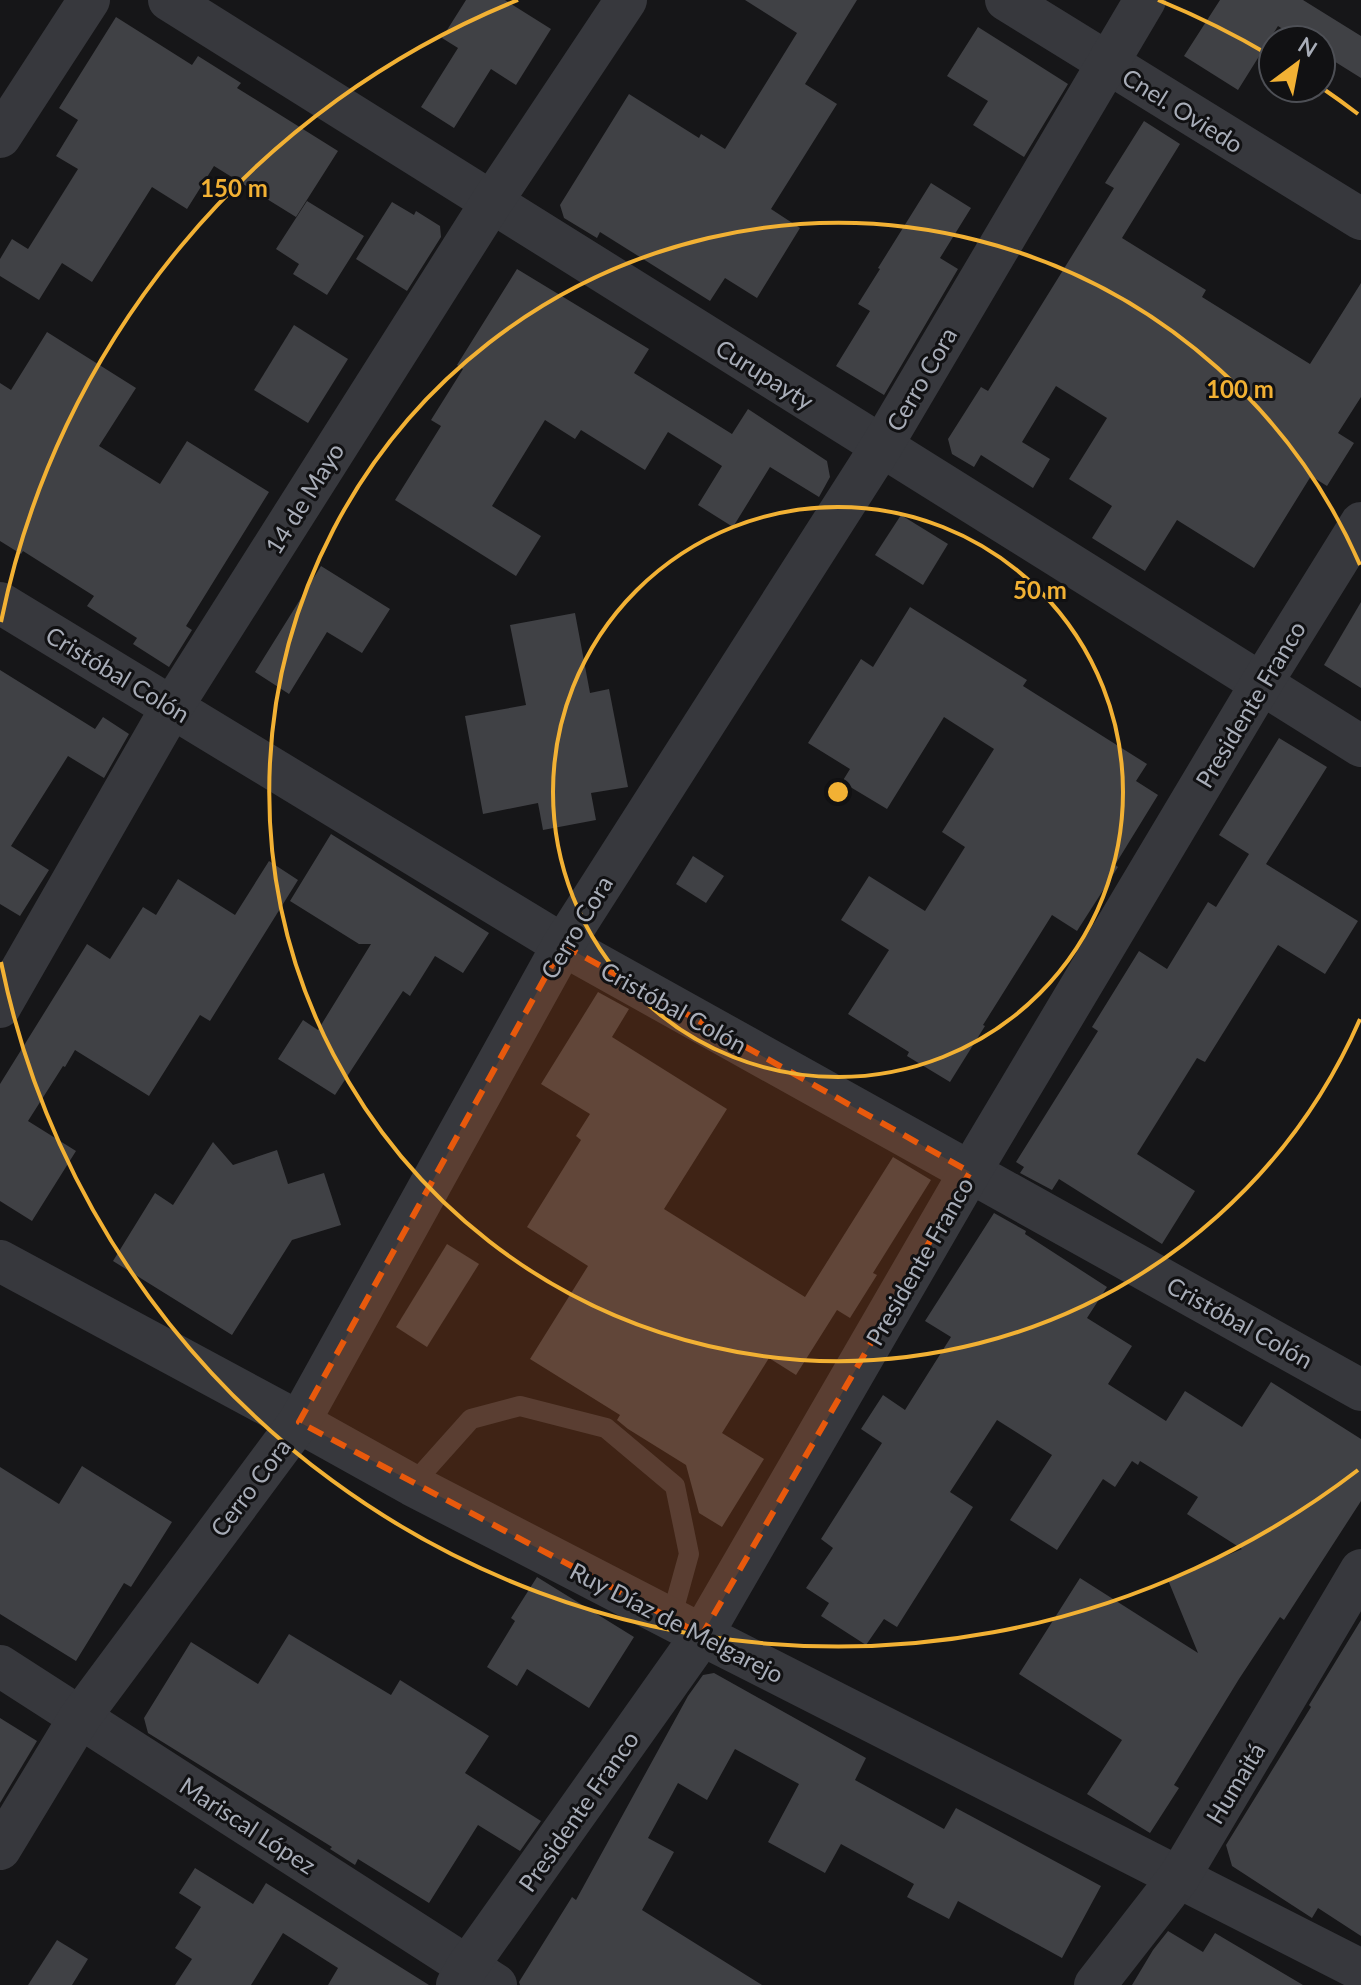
<svg xmlns="http://www.w3.org/2000/svg" width="1361" height="1985" font-family="Lato,sans-serif">
<rect width="100%" height="100%" fill="#161618"/>
<g fill="#404145">
<polygon points="466,0 505,0 551,29 516,85 491,69 454,128 421,107 458,48 442,38"/>
<polygon points="745,0 857,0 805,84 837,104 771,209 800,228 757,298 725,278 710,301 600,232 597,238 564,218 560,205 629,94 699,138 701,134 725,149 797,33"/>
<polygon points="1220,0 1303,0 1361,36 1361,78 1321,53 1321,40 1300,40 1278,26 1238,90 1184,56"/>
<polygon points="116,17 192,65 198,56 241,83 237,88 338,151 296,217 214,166 187,209 152,187 92,282 62,263 39,300 0,276 0,259 12,239 28,249 78,169 56,156 78,120 59,108"/>
<polygon points="978,27 1068,84 1024,157 973,125 988,101 947,76"/>
<polygon points="1144,121 1180,144 1122,238 1206,290 1202,297 1310,364 1361,283 1361,397 1338,433 1354,443 1327,486 1311,476 1254,568 1177,520 1145,571 1092,538 1112,506 1069,479 1107,418 1056,386 1022,442 1050,459 1033,488 981,455 974,467 952,454 948,439 981,387 988,391 1114,188 1105,183"/>
<polygon points="931,183 971,208 940,258 958,269 884,395 836,366 870,311 858,304 880,269 878,268"/>
<polygon points="307,201 364,236 327,295 293,274 299,264 276,249"/>
<polygon points="392,202 414,215 416,211 440,226 441,237 407,291 356,259"/>
<polygon points="517,269 649,349 634,373 732,434 748,409 827,461 830,477 819,497 770,467 733,527 698,505 722,466 668,432 645,470 581,430 575,439 545,420 492,506 541,536 516,576 395,500 441,426 431,420 463,369 457,365"/>
<polygon points="294,325 348,359 308,423 254,390"/>
<polygon points="47,332 136,388 99,446 160,484 187,441 269,492 186,626 192,630 169,667 133,644 137,638 87,606 94,596 23,551 21,554 0,541 0,383 11,390"/>
<polygon points="901,515 948,544 923,585 875,555"/>
<polygon points="321,566 390,609 362,653 327,632 289,694 255,672"/>
<polygon points="1361,602 1361,688 1324,665"/>
<polygon points="910,607 1027,680 1023,686 1147,764 1136,781 1158,795 1115,865 1118,867 1077,931 1052,915 983,1025 985,1026 950,1082 907,1056 909,1052 848,1014 889,950 841,920 869,876 925,911 965,847 942,832 994,749 944,717 887,809 842,782 850,769 808,743 861,659 873,667"/>
<polygon points="575,613 590,693 609,689 628,787 591,793 596,820 543,830 538,803 483,814 465,716 526,705 510,625"/>
<polygon points="0,670 95,729 103,717 129,734 104,778 68,756 11,846 49,870 20,916 0,904"/>
<polygon points="1279,738 1327,767 1266,864 1358,921 1325,974 1278,945 1205,1062 1197,1058 1137,1154 1195,1191 1162,1244 1059,1179 1052,1190 1020,1173 1024,1167 1016,1162 1098,1031 1092,1027 1139,951 1167,969 1208,902 1216,907 1249,854 1219,835"/>
<polygon points="331,834 489,933 463,973 435,956 410,996 403,991 335,1095 278,1059 303,1020 318,1030 371,944 359,944 290,901"/>
<polygon points="693,856 724,876 706,903 676,884"/>
<polygon points="269,861 298,880 210,1021 200,1015 149,1096 75,1050 65,1067 63,1066 28,1121 76,1151 32,1221 0,1201 0,1084 87,944 110,959 143,907 156,915 178,879 235,915"/>
<polygon points="598,992 629,1009 612,1037 727,1109 664,1209 805,1297 893,1157 931,1180 873,1273 877,1275 850,1318 837,1310 796,1375 769,1358 722,1433 764,1459 722,1527 699,1513 686,1465 628,1429 617,1420 620,1415 530,1359 588,1266 527,1227 581,1140 576,1136 590,1114 541,1084"/>
<polygon points="213,1142 233,1165 277,1150 288,1184 324,1173 341,1225 292,1240 232,1335 113,1261 155,1193 173,1205"/>
<polygon points="994,1213 1026,1231 1025,1234 1107,1287 1087,1318 1132,1346 1108,1384 1166,1421 1185,1391 1242,1427 1271,1382 1361,1439 1361,1501 1284,1620 1280,1617 1239,1679 1174,1785 1179,1788 1150,1833 1087,1794 1122,1740 1019,1674 1080,1578 1198,1653 1168,1580 1242,1549 1187,1514 1198,1497 1140,1461 1138,1465 1132,1461 1115,1487 1103,1479 1057,1550 1010,1520 1052,1455 997,1420 950,1492 973,1507 897,1627 884,1619 866,1645 821,1616 829,1603 806,1588 833,1548 821,1539 882,1443 861,1429 883,1395 905,1410 951,1337 925,1321"/>
<polygon points="447,1244 479,1264 427,1347 396,1327"/>
<polygon points="82,1466 172,1522 131,1587 124,1583 76,1661 0,1614 0,1467 59,1504"/>
<polygon points="537,1577 634,1637 589,1708 527,1669 517,1686 487,1667 515,1621 511,1618"/>
<polygon points="1361,1620 1361,1936 1318,1908 1312,1918 1232,1866 1226,1845 1311,1707 1309,1705"/>
<polygon points="289,1634 391,1695 400,1680 489,1736 465,1773 541,1821 520,1851 478,1825 429,1903 358,1859 355,1865 330,1849 332,1847 148,1733 144,1718 191,1642 258,1684"/>
<polygon points="714,1673 866,1758 855,1780 944,1829 956,1808 1101,1886 1062,1958 958,1901 949,1919 907,1897 914,1884 841,1844 825,1873 768,1842 799,1784 735,1749 707,1800 678,1783 648,1838 674,1852 642,1910 762,1985 520,1985 519,1982 572,1897 576,1900 688,1696 703,1675"/>
<polygon points="0,1718 37,1741 0,1803"/>
<polygon points="195,1868 253,1904 266,1883 429,1985 328,1985 338,1968 283,1933 251,1985 175,1985 192,1959 175,1948 201,1907 179,1893"/>
<polygon points="1168,1931 1203,1952 1215,1933 1303,1985 1132,1985 1153,1950"/>
<polygon points="57,1940 88,1959 72,1985 28,1985"/>
</g>
<g fill="none" stroke-linecap="round" stroke-linejoin="round">
<polyline stroke="#37383d" stroke-width="20" points="412,1485 471,1419 520,1406 606,1428 675,1486 689,1554 671,1619"/>
<g stroke="#37383d" stroke-width="42">
<polyline points="169,0 1361,746"/>
<polyline points="1006,0 1361,219"/>
<polyline points="0,137 89,0"/>
<polyline points="0,603 563,945 1361,1390"/>
<polyline points="0,1007 172,707 491,203 626,0"/>
<polyline points="0,1261 299,1422 412,1485 702,1635 1361,1970"/>
<polyline points="0,1666 496,1985"/>
<polyline points="0,1849 80,1717 299,1422 563,945 881,447 1145,0"/>
<polyline points="457,1985 467,1967 702,1635 970,1172 1261,684 1361,523"/>
<polyline points="1095,1985 1179,1877 1361,1570"/>
</g>
</g>
<path fill="#e8590c" fill-opacity="0.2" stroke="#e8590c" stroke-width="6" stroke-dasharray="16 10" stroke-linejoin="round" d="M563,945L970,1172L702,1635L299,1422Z"/>
<g fill="none" stroke="#f2b134" stroke-width="4">
<circle cx="838" cy="792" r="285"/>
<path d="M1360 1019A569 569 0 1 1 1360 565"/>
<path d="M1358 1470A854 854 0 0 1 1 962M1 622A854 854 0 0 1 518 0M1158 0A854 854 0 0 1 1271 56M1322 88A854 854 0 0 1 1358 114"/>
</g>
<g text-anchor="middle" dominant-baseline="central" stroke-width="6" stroke-linejoin="round" paint-order="stroke">
<g font-size="24" fill="#a8adb8" stroke="#111113">
<text transform="translate(1183 110) rotate(32)">Cnel. Oviedo</text>
<text transform="translate(765 374) rotate(32)">Curupayty</text>
<text transform="translate(921 379) rotate(-60)">Cerro Cora</text>
<text transform="translate(304 498) rotate(-58)">14 de Mayo</text>
<text transform="translate(118 674) rotate(31)">Cristóbal Colón</text>
<text transform="translate(1250 704) rotate(-59)">Presidente Franco</text>
<text transform="translate(576 927) rotate(-59)">Cerro Cora</text>
<text transform="translate(674 1007) rotate(29)">Cristóbal Colón</text>
<text transform="translate(919 1261) rotate(-60)">Presidente Franco</text>
<text transform="translate(1240 1322) rotate(29)">Cristóbal Colón</text>
<text transform="translate(250 1487) rotate(-53)">Cerro Cora</text>
<text transform="translate(677 1622) rotate(27)">Ruy Díaz de Melgarejo</text>
<text transform="translate(1235 1783) rotate(-59)">Humaitá</text>
<text transform="translate(578 1811) rotate(-55)">Presidente Franco</text>
<text transform="translate(248 1825) rotate(33)">Mariscal López</text>
</g>
</g>
<circle cx="838" cy="792" r="12" fill="#f2b134" stroke="#111113" stroke-width="4"/>
<g font-size="24" text-anchor="middle" font-weight="bold" fill="#f2b134" stroke="#111113" stroke-width="6" stroke-linejoin="round" paint-order="stroke">
<text x="234" y="197">150 m</text>
<text x="1240" y="398">100 m</text>
<text x="1040" y="599">50 m</text>
</g>
<g transform="translate(1297 64) rotate(32)"><circle r="38" fill="#111113" stroke="#4d4f55" stroke-width="2"/>
<path d="M0-6L14 30L0 20L-14 30Z" fill="#f2b134"/>
<text y="-12" font-size="22" font-weight="bold" text-anchor="middle" fill="#a8adb8">N</text>
</g>
</svg>
